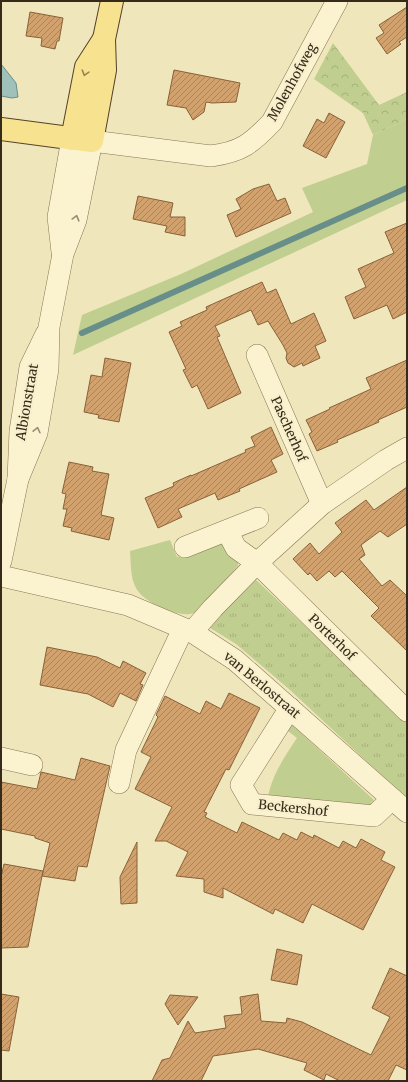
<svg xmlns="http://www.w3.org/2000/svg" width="408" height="1082" font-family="Merriweather,serif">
<defs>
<pattern id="forest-crowns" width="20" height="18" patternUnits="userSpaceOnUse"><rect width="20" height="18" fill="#c0ce8f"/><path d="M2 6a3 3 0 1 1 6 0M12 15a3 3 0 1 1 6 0" fill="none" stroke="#a6b17b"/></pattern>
<pattern id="park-tufts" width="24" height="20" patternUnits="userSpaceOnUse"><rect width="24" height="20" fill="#c0ce8f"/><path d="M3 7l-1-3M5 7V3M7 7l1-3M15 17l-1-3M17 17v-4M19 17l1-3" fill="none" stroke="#a6b17b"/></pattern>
<pattern id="building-hatch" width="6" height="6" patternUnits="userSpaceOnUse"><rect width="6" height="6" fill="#d1a26e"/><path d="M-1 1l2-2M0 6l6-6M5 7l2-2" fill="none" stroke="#aa845a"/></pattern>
</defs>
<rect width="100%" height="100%" fill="#f0e6bb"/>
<g fill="#c0ce8f">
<polygon points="407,119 407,200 73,355 82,315 181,274 313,212 302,188 367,164 373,135"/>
<path d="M170,540L177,557L221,542L238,559V566C231,573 200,611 194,613C179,619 143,602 136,588C130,577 131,562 130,551Z"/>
<path d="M291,724L374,800L369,806L268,797C272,775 285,756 297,738L284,728Z"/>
</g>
<polygon fill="url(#forest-crowns)" points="333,43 379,105 407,92 407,119 373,135 363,113 314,79"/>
<polygon fill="url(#park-tufts)" points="253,577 407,722 407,799 290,690 236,644 207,626"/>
<polygon fill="#a0c1ba" stroke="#678e89" points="1,64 16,83 18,97 12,98 1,96"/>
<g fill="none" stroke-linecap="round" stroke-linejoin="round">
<polyline stroke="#678e89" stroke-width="6" points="82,333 407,188"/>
</g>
<g fill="url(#building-hatch)" stroke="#896139">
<polygon points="407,7 407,37 399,42 401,44 387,54 376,38 384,33 379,25"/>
<polygon points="30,12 63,18 59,41 57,41 55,49 41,46 42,38 26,36"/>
<polygon points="174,70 240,83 236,102 212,103 206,102 204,112 193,120 186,108 167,105"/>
<polygon points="329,113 345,122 326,158 303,146 317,119 324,123"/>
<polygon points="269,184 277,201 285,198 291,213 236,237 227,215 241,209 236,199 253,189"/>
<polygon points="138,196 173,203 170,217 185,217 185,236 165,232 167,226 133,219"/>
<polygon points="407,223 407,312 393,319 387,305 354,319 345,297 366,287 358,269 394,253 385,232"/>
<polygon points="262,282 267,293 276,289 291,324 314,313 326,341 315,346 320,358 303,366 302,363 294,367 288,363 286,358 287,353 283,345 268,321 258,325 251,310 215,326 220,336 217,337 241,393 208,409 197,385 192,388 183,370 186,369 169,332 182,326 180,322 207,310 206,307"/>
<polygon points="105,358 131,363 119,422 98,418 99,415 84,412 91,375 102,377"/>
<polygon points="407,360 407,407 378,420 379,422 337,440 338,442 317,451 309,434 312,432 306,420 330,409 329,408 371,389 366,378"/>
<polygon points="271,427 283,454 271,460 277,472 239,489 240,491 218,500 215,493 178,509 182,517 158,528 145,498 174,486 173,483 191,475 191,476 246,452 245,450 255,446 251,437"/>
<polygon points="69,462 93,467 92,471 109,474 101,515 114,518 109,540 71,531 72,528 63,526 67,509 63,509 66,494 62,493"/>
<polygon points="407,487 407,524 388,537 380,531 361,545 365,555 359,559 382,586 390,580 407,596 407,651 371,616 379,608 342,571 335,577 329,571 317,581 310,573 308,575 293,559 310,543 319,554 342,532 335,523 366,500 374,510"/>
<polygon points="47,647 97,657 120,668 123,661 146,673 140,684 143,685 136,701 120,693 113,707 88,694 40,685"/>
<polygon points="229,693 260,708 229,770 226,769 204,812 207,813 205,817 237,833 242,822 279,840 283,833 297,840 301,832 313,838 314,835 339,848 343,841 356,848 361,839 385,852 381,860 395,867 363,930 312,904 303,923 275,909 273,914 223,888 223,898 204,892 204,879 176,876 188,852 166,841 155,841 172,807 135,789 151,757 141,752 158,717 156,715 165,696 200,714 206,701 221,709"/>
<polygon points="81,758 110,766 87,867 78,866 75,881 42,876 50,843 35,838 35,836 1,829 1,782 37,789 41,772 75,780"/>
<polygon points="137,842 137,903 121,904 120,877"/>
<polygon points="4,864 43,871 28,947 1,948 1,877"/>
<polygon points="277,949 302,955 297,985 271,980"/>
<polygon points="390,968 407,976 407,1070 396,1065 388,1081 340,1081 326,1074 324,1080 304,1070 307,1063 258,1049 213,1056 201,1081 152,1081 162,1060 170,1058 188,1021 195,1033 226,1028 224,1016 242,1014 240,997 258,994 261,1021 286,1023 287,1018 302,1022 371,1055 390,1017 372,1008"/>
<polygon points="1,994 19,997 9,1051 1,1050"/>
<polygon points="170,995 198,997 178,1025 165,1004"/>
</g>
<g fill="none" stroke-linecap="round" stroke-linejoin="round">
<g stroke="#887554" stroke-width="22">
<g id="minor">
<polyline points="62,252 58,217 72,139"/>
<polyline points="257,355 322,504"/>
<path d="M18,479L37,433L48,369L49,327L63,254L76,220L92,141L211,156C241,152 251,144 272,122L337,1"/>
<polyline points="227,531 236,548 257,563 407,711"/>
<polyline points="185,547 258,518"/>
<polyline points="1,561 18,479 20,431 30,367 46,334"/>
<polyline points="1,576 128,605 192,632 235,660 407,812"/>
<polyline points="192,632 213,608 257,563 322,504 386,460 407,448"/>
<polyline points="290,708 241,785 252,804 374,816 392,799"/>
<polyline points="1,758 32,765"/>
<polyline points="119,783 126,750 183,629"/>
</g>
</g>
<g stroke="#554229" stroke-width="24">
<g id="major">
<polyline points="1,129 92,141 105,70 104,39 112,1"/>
<polyline points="72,139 86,67 104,39"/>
</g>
</g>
<use href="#minor" stroke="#fbf2cf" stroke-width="21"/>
<use href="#major" stroke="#f7e28f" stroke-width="22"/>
</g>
<defs><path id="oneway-chevron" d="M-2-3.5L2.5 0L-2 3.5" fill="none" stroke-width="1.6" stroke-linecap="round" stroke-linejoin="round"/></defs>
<use stroke="#968654" href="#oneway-chevron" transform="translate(85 73) rotate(107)"/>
<g stroke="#988e74">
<use href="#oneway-chevron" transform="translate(76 218) rotate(-75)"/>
<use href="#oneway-chevron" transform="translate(37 430) rotate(-77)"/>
</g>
<g text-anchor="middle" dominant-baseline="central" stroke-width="4" stroke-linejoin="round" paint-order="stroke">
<g font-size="13" fill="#362b1a" stroke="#f7efcb">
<text transform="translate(292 82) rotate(-61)">Molenhofweg</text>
<text transform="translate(27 402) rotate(-80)">Albionstraat</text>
<text transform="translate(289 429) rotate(66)">Pascherhof</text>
<text transform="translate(332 637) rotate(44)">Porterhof</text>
<text transform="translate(262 685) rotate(40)">van Berlostraat</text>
<text transform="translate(293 808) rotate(6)">Beckershof</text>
</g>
</g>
<rect width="408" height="1082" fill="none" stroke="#362b1a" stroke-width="4"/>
</svg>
